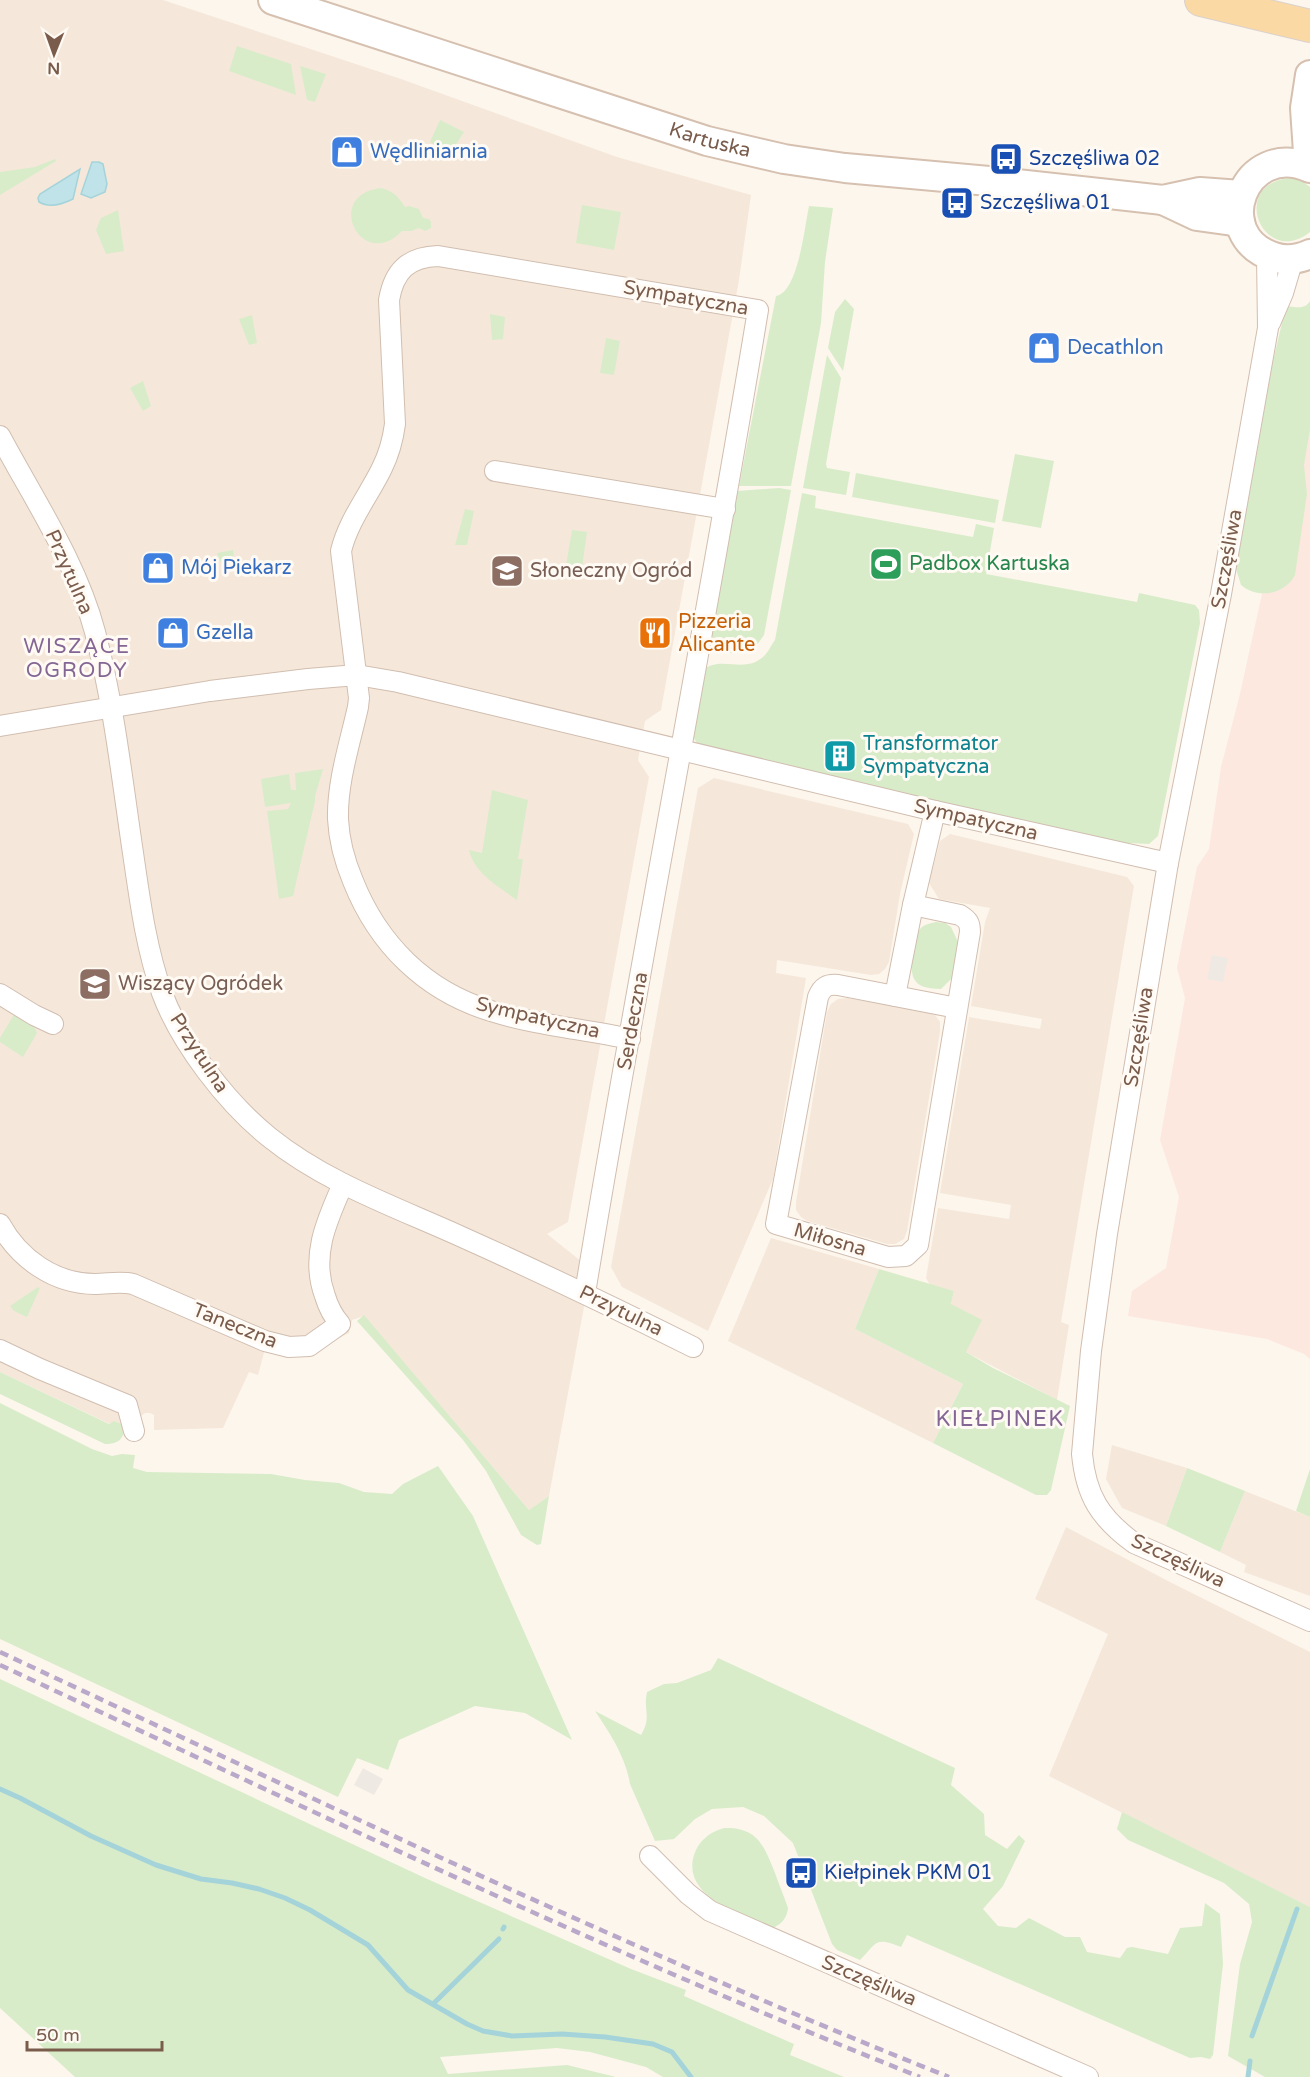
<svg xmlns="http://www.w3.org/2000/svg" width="1310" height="2077" font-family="'Varela Round',sans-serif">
<rect width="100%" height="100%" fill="#fdf6ec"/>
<g fill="#f5e8da">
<polygon points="0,0 163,0 401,79 617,157 751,195 739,280 661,710 645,721 638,760 649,777 568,1222 547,1234 591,1269 549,1496 529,1510 364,1316 352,1320 349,1333 333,1341 265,1349 258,1375 249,1372 223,1428 154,1430 154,1415 150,1413 145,1413 141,1416 140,1429 110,1424 0,1372"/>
<polygon points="714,778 908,824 914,834 900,894 889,962 885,969 879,974 871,975 777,960 776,973 806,978 773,1179 708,1331 622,1287 611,1267 698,788"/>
<polygon points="950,834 1127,877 1134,886 1061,1322 1069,1325 1057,1400 966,1352 951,1304 954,1291 930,1285 926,1278 938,1208 1009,1219 1011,1205 940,1193 969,1017 1040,1029 1042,1019 971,1006 985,922 990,908 939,899 929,883 940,841"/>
<polygon points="847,998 927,1012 935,1015 940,1022 940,1032 907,1231 904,1239 895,1244 887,1244 807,1221 801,1217 796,1210 796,1202 827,1012 831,1004 838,999"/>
<polygon points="771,1238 879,1269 855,1329 963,1384 933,1443 728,1341"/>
<polygon points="1112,1445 1187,1468 1166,1526 1122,1508 1106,1479"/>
<polygon points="1245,1491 1310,1517 1310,1596 1244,1572 1246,1565 1220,1552"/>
<polygon points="1066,1527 1168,1581 1310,1652 1310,1907 1049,1776 1108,1634 1035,1599"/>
</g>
<polygon fill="#fde8e0" points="1310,367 1310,1359 1304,1354 1267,1339 1128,1316 1132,1291 1166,1268 1179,1197 1160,1140 1185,998 1177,968 1197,867 1209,849 1221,767 1239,698 1283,499"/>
<g fill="#efe9e4">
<polygon points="1212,955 1228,958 1223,982 1207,979"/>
<polygon points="363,1768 383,1779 374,1795 354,1785"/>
</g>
<g fill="#d8ecc9">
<polygon points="237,46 291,64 296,95 229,71"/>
<polygon points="300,66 326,74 315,102 307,100"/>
<polygon points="440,120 464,132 449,155 430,142"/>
<polygon points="55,159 56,161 0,195 0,172 35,167"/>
<path d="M1290,178L1300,180L1310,187V232C1264,269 1227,184 1290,178Z"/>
<path d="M381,188C393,191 398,196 405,207L409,206L419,209L423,218L429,219L431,222V228L425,231L419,228L411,231H402C362,273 322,195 381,188Z"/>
<polygon points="582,205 621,212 614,250 576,243"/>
<path d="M809,206L833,208L825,262L821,323L791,486H739L776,296C798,293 805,225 809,206Z"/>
<polygon points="118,210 124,251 106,254 96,230 101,218"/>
<polygon points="845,299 854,309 843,371 828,348 835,312"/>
<path d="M1310,301V429L1304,465L1307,494L1295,575C1285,595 1257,599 1241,585L1236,569L1273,361L1286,306C1296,307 1305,310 1310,301Z"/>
<polygon points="490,314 505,317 503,339 492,340"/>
<polygon points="252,315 257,343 249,345 239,319"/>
<polygon points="606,338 620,341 614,375 600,373"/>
<polygon points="827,355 841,378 826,464 827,468 850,472 846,495 803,488"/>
<polygon points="143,381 151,406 143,411 130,388"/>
<polygon points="1015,454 1054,461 1041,528 1002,521"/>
<polygon points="856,473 999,500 995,523 852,497"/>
<polygon points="779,488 791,490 764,635 754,649 738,653 726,653 716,648 709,636 737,491"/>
<path d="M802,493L816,496L815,508L973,537L976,524L994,528L986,574L1137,602L1139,593L1195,605L1199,610L1200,623L1158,836L1149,844L1129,843L1128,849L699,746L693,737L703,670C721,655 744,674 763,657C768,653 771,645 775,640Z"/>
<polygon points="465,509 474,511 467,545 455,545"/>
<polygon points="572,530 587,532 582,568 566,565"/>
<polygon points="233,550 236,570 225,573 217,553"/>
<polygon points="323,769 315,796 315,801 293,896 279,899 267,811 288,809 291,803 265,807 261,779 289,774 291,790 296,790 295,773"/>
<path d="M492,790L528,800L518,859H523L517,900C499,887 474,873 469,850L482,853Z"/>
<path d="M936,922L945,923L951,927L958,942L953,977L941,989C910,989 909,975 914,948C916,941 916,932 922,927C926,924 932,923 936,922Z"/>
<polygon points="15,1013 33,1024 37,1033 23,1057 0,1042 0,1038"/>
<polygon points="879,1269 954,1291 951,1304 982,1320 966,1352 993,1368 1070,1406 1051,1490 1047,1495 1036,1495 933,1443 963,1384 855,1329"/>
<polygon points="38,1287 40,1288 27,1317 14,1311 10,1306"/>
<polygon points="364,1315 529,1510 549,1496 541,1544 537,1545 521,1535 486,1471 463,1440 357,1321"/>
<path d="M0,1372L109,1424L114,1421L126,1426C123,1439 119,1444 105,1444L0,1394Z"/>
<polygon points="0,1403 92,1449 112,1456 122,1454 135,1455 133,1468 147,1472 271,1474 305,1480 339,1483 364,1492 392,1494 403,1484 438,1466 473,1516 572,1740 525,1713 475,1706 399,1740 388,1770 357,1758 338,1797 0,1639"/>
<polygon points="1187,1468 1245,1491 1220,1552 1166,1526"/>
<polygon points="1310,1469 1310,1517 1296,1511"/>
<path d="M718,1658L955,1768L951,1785L984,1814L985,1835L1007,1849L1019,1835L1025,1841L1003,1886L983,1909L998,1926L1016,1928L1029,1918L1065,1937H1080L1087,1952L1120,1958L1127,1948L1132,1947L1168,1954L1180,1928L1202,1926L1205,1903L1220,1914L1223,1964L1213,2055L1210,2059L1201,2057L1190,2058L907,1935L901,1947C874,1936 877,1943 860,1960L837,1950L832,1944L793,1843L764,1816L743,1807L712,1809L695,1819L674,1839L655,1841L630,1784C626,1758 610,1733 595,1711L641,1735C652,1717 643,1711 647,1692L664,1684L677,1683L711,1670Z"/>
<polygon points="0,1679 425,1878 631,1969 686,1990 684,1996 794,2044 790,2055 844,2077 663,2077 646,2067 590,2052 557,2048 440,2057 448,2074 567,2065 616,2077 75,2077 0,2008"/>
<polygon points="1122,1812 1310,1907 1310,2077 1265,2077 1228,2056 1240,1964 1252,1922 1249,1904 1224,1883 1128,1840 1117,1829"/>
<path d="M724,1828C758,1827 764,1846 775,1873C779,1885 784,1896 788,1908C787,1918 781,1925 772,1928C743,1916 681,1897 694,1855C699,1840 710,1832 724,1828Z"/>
</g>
<g fill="#bfe3e8" stroke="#a5d3da" stroke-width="1.5">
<polygon points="92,162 99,162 103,164 107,184 105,192 91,198 81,194"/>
<path d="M80,169L73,199C63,204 49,208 39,202L38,198L40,194Z"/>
</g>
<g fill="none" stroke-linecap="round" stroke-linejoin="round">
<g stroke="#a5d3da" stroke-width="5">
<polyline points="0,1789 20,1798 91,1836 156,1865 201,1879 232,1883 259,1889 285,1898 310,1910 368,1945 408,1990 467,2024 483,2031 512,2036 562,2034 605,2037 653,2044 672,2052 691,2077"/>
<polyline points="503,1929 504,1927"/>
<polyline points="433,2004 499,1939"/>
<polyline points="1252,2036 1297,1909"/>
<polyline points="1248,2077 1250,2061"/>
</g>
<g stroke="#d1beb0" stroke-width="22">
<g id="street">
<path d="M1267,255L1268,328L1221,594L1168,863L1107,1234L1091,1351L1082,1454C1086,1496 1100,1518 1134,1543L1310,1621"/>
<polyline points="1270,323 1283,293 1293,259"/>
<path d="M0,436C34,500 76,561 95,632C114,705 122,779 133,853C140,901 146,948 162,993C181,1044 227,1103 269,1137C326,1183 396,1207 462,1237C540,1272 617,1309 693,1347"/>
<polyline points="495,471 725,509"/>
<polyline points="0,726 210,691 308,679 357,675 398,682 935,811 1168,863"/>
<path d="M913,905L960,915C968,920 970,923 970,932L918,1245L906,1256L888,1257L776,1224L818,997C822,987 827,984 838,985L957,1008"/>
<polyline points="0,994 34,1015 53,1024"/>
<polyline points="895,996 913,905 935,811"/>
<path d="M0,1224C19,1259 55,1284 95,1284C108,1284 120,1281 133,1284L265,1341L289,1347L309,1346L340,1324C333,1316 328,1306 325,1296C310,1256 327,1220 343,1184"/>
<path d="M585,1293C639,965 704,638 758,310L438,256C408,257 394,271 389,300L395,424C393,439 389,454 382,468C369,495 348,521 341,551L359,698L358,707C350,743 337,782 338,819C339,840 345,862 353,881C378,944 425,991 491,1011C535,1025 584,1029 630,1039"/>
<polyline points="0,1350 40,1369 127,1405 134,1431"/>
<polyline points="650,1856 688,1894 710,1911 1088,2077"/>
</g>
</g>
<g stroke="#d6c0b0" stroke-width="32">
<g id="secondary">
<path id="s1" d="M273,0L707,141L784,159L845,168L1000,182L1163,200L1200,192L1241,195"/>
<polyline points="1309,167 1305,108 1310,75"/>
<path d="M1310,168C1244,139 1208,236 1274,257C1286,261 1299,259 1310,254"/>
<polyline points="1163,200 1197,216 1240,222"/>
</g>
</g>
<g stroke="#dad1cd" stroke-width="34">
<polyline id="primary" points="1201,0 1310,26"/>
</g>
<use href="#street" stroke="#fff" stroke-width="20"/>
<use href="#secondary" stroke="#fff" stroke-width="28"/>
<use href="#primary" stroke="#fbd9a5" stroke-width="32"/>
<g stroke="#b9a8c9" stroke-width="4.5" stroke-dasharray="9 6" stroke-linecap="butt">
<path d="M0,1652C314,1799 627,1949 949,2077"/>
<path d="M0,1665C304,1807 607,1953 920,2077"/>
</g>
</g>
<defs>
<g id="shop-square" transform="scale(1.725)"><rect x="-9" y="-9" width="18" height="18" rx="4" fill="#3f7fe0" stroke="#fffaf3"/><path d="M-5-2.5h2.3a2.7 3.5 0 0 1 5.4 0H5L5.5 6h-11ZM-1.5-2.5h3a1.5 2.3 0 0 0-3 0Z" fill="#fff"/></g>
<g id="bus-square" transform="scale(1.725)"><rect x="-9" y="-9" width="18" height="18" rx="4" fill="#1a4fb4" stroke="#fffaf3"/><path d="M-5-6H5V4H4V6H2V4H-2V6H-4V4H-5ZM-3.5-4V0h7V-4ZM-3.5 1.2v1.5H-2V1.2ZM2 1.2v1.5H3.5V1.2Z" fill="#fff"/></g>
<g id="stadium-square" transform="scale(1.725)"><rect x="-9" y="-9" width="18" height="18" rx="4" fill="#2e9e5b" stroke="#fffaf3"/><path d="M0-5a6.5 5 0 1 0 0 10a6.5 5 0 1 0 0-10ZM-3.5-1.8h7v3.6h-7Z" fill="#fff"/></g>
<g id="school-square" transform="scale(1.725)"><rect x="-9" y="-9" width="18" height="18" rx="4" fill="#8d6e63" stroke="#fffaf3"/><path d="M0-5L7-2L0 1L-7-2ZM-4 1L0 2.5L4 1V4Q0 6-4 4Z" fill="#fff"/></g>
<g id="restaurant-square" transform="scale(1.725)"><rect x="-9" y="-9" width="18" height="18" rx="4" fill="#e8710a" stroke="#fffaf3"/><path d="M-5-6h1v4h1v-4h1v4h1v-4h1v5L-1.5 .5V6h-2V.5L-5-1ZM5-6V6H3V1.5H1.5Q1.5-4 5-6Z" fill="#fff"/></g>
<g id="building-square" transform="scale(1.725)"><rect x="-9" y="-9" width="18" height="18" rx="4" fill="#0f9aa8" stroke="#fffaf3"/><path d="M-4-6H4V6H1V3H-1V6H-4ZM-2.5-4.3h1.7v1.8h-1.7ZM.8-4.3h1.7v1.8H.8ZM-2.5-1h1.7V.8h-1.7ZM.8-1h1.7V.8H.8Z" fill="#fff"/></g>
</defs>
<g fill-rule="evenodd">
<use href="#shop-square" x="347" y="152"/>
<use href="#bus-square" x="1006" y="159"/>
<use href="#bus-square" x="957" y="203"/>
<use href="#shop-square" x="1044" y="348"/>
<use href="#stadium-square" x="886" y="564"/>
<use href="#shop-square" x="158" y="568"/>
<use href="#school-square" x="507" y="571"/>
<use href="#shop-square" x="173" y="633"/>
<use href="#restaurant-square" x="655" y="633"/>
<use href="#building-square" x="840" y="756"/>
<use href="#school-square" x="95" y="984"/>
<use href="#bus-square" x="801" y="1873"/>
</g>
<g text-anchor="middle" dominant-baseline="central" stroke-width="6" stroke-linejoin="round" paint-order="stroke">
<g font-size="20" fill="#7a5c4d" stroke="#fffaf3">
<text stroke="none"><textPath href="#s1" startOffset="459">Kartuska</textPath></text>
<text transform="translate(686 298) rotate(10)">Sympatyczna</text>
<text transform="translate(1227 559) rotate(-80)">Szczęśliwa</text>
<text transform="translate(69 572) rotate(66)">Przytulna</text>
<text transform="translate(976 820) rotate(13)">Sympatyczna</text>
<text transform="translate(538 1018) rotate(13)">Sympatyczna</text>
<text transform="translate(633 1021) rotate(-80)">Serdeczna</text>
<text transform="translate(1139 1037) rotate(-81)">Szczęśliwa</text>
<text transform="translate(199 1053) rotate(57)">Przytulna</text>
<text transform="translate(830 1240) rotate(16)">Miłosna</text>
<text transform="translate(621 1311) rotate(26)">Przytulna</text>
<text transform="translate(235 1326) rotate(22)">Taneczna</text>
<text transform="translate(1178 1561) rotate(25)">Szczęśliwa</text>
<text transform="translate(869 1981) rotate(23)">Szczęśliwa</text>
</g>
<g font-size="20" fill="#366cbe" stroke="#fffaf3" text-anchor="start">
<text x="370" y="152">Wędliniarnia</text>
<text x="1067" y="348">Decathlon</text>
<text x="181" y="568">Mój Piekarz</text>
<text x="196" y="633">Gzella</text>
</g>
<g font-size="20" fill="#164399" stroke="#fffaf3" text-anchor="start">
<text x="1029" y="159">Szczęśliwa 02</text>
<text x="980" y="203">Szczęśliwa 01</text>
<text x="824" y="1873">Kiełpinek PKM 01</text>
</g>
<g font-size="20" fill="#27864d" stroke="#fffaf3" text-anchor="start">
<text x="909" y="564">Padbox Kartuska</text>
</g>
<g font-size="20" fill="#785e54" stroke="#fffaf3" text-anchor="start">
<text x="530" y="571">Słoneczny Ogród</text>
<text x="118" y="984">Wiszący Ogródek</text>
</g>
<g font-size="20" fill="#c56008" stroke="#fffaf3" text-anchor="start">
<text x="678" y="622">Pizzeria<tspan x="678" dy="23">Alicante</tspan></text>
</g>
<g font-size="20" fill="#0d838f" stroke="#fffaf3" text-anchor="start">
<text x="863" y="744">Transformator<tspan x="863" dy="23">Sympatyczna</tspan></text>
</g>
<g font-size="21" letter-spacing="1.5" fill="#846695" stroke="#fffaf3">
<text x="77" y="646">WISZĄCE<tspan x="77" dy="24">OGRODY</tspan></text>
</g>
<g font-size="22" letter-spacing="1.5" fill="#846695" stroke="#fffaf3">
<text x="1000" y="1419">KIEŁPINEK</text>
</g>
</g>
<g transform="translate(54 54) rotate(181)" stroke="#fffaf3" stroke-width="4.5" paint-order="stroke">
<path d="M0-4.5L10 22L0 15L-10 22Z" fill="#7a5c4d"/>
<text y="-9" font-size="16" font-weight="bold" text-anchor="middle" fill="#7a5c4d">N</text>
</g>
<path d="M27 2041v9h135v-9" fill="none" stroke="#7a5c4d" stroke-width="3"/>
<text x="36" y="2041" font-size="18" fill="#7a5c4d" stroke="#fffaf3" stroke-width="4.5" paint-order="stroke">50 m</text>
</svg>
